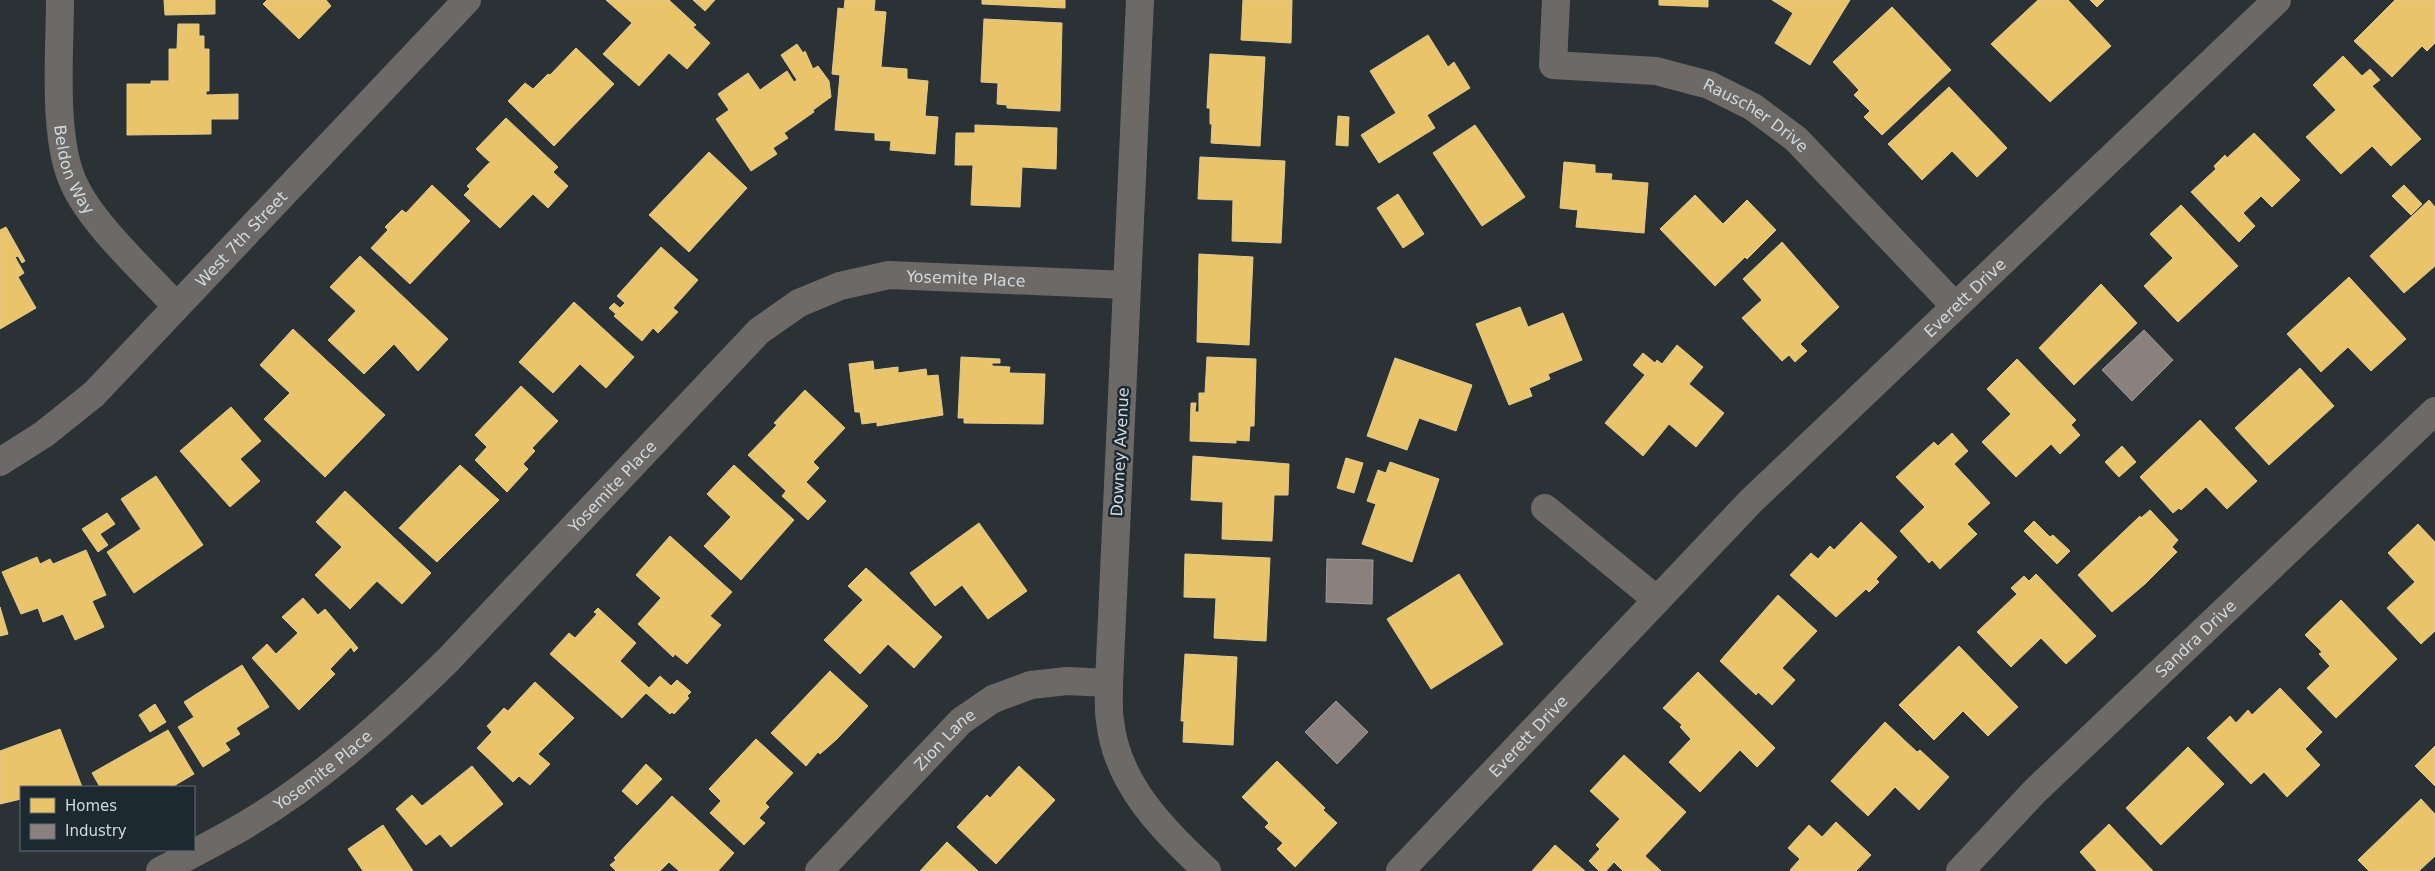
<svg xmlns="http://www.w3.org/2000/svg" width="2435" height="871" font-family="'DejaVu Sans',sans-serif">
<rect width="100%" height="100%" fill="#2b3236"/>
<g fill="#e9c46a" stroke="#e2ca8d">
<polygon points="164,0 215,0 215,14 165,15"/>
<polygon points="267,0 326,0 331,6 299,39 263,4"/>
<polygon points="606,0 669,0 696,25 693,27 710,43 687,69 669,53 639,86 603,54 632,23"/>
<polygon points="693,0 715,0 705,11"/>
<polygon points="845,0 875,0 874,11 886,12 881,67 907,69 907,79 928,81 925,116 938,117 935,154 890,150 891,141 875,140 875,133 835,130 840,75 832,74 838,8 844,9"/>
<polygon points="982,0 1065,0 1065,8 982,4"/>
<polygon points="1243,0 1292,0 1291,43 1241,40"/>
<polygon points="1659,0 1708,0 1708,7 1659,5"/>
<polygon points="1772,0 1850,0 1810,65 1775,43 1793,13"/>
<polygon points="2038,0 2068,0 2111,46 2050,102 1991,44"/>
<polygon points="2090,0 2104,0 2097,7"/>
<polygon points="2395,0 2435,0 2435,43 2427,51 2422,46 2392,77 2354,41"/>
<polygon points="1892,7 1951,70 1882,135 1864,117 1870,111 1854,95 1859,90 1833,62"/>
<polygon points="984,19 1062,23 1060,111 1007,108 1007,105 997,104 998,83 981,82"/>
<polygon points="178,24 199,24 199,36 204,36 204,49 209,49 209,91 206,91 206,95 238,94 238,119 211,119 211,134 127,135 127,84 151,84 151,81 169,81 169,49 177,49"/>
<polygon points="1428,35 1448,67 1454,62 1470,88 1427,115 1435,128 1379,163 1361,135 1396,113 1370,71"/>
<polygon points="797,44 803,53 805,51 813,69 818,66 829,81 831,97 813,110 814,112 784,133 788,138 773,148 777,154 751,171 716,119 729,110 718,94 748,73 760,90 787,71 794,82 797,80 781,55"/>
<polygon points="576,48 614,84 554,146 508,101 525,83 533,89 548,74 550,75"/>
<polygon points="1210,54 1265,57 1260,146 1211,143 1212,124 1210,124 1210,108 1207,108"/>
<polygon points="2343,56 2362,76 2370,69 2380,80 2372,86 2421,139 2391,166 2372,146 2341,174 2306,137 2336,110 2313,85"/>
<polygon points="1949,87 2007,148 1977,177 1952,151 1922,180 1888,144"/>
<polygon points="1338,116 1349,117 1348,146 1336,145"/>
<polygon points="506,118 558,167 553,172 568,186 548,208 533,194 500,228 464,195 470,189 467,186 489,163 492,164 476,149"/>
<polygon points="975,125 1057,128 1056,169 1022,167 1020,207 971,205 973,165 955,165 956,133 975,133"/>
<polygon points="1475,125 1525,197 1482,226 1433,153"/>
<polygon points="2254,133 2300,180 2272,207 2261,196 2243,213 2255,226 2239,242 2191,192 2216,169 2214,166 2225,155 2227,158"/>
<polygon points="709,152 747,188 689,252 649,215"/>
<polygon points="1200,157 1285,161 1281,243 1232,241 1233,200 1198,199"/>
<polygon points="1564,162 1595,165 1595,173 1612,174 1611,180 1648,183 1644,233 1576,227 1578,210 1560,208"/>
<polygon points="432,185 470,221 410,284 371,248 388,230 385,227 402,210 406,213"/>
<polygon points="2404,185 2422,204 2411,215 2392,196"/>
<polygon points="1398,194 1424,234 1403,248 1377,208"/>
<polygon points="1695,195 1723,224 1747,200 1776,230 1747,259 1745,257 1715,286 1660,229"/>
<polygon points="2429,200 2435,207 2435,266 2404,293 2370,256"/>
<polygon points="2181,205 2238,266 2178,322 2144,286 2173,258 2150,234"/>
<polygon points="6,227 25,261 22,263 18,256 15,257 24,273 18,277 36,308 0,329 0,230"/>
<polygon points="1782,242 1839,307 1800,344 1807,351 1795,362 1789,355 1782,361 1742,318 1762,300 1743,279"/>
<polygon points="661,247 698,280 673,308 678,312 658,333 653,328 642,341 614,316 616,314 609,308 614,303 620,308 625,303 617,296"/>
<polygon points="1199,254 1253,257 1249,345 1197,342"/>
<polygon points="360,256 448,339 418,371 394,344 364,374 328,340 356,311 330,287"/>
<polygon points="2349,277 2406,339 2371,371 2348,347 2321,372 2287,334"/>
<polygon points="2101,284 2137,323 2074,385 2039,348"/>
<polygon points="574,302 634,357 606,388 580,364 553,393 519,362"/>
<polygon points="1520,307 1528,327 1563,313 1582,360 1548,374 1550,379 1529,388 1532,396 1509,405 1476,324"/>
<polygon points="293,329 385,415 325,477 264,419 290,393 260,365"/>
<polygon points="1677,345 1703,367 1689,384 1724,413 1696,447 1669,424 1643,456 1605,423 1645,375 1633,365 1643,353 1655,363 1657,360 1662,364"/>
<polygon points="961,357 1000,359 1000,363 992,363 992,366 1010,367 1009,373 1045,374 1043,424 964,423 964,418 958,418"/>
<polygon points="1207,357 1256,359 1254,426 1250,426 1249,441 1236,440 1236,443 1190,441 1191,403 1196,403 1195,412 1199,412 1199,393 1205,393"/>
<polygon points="1395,358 1472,385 1456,431 1419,418 1407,450 1367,436"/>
<polygon points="2017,359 2076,420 2071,425 2080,435 2060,454 2051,444 2016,477 1982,442 2011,414 1987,389"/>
<polygon points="873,361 874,370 898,367 898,373 926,369 927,376 938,375 943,415 877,426 877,422 862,424 860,412 855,412 849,364"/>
<polygon points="2300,368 2334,406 2269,465 2235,428"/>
<polygon points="521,386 558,421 532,448 535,451 523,464 528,469 507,492 475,460 487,447 475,435"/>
<polygon points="805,390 845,428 813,462 819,468 806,482 826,501 808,520 782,496 786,491 748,455 777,425 774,423"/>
<polygon points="231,407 261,441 240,459 260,481 230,507 180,451"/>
<polygon points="2200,420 2257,481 2227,509 2206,487 2181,510 2179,508 2173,513 2140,477"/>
<polygon points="1952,433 1968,451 1954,464 1990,503 1967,524 1977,534 1940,569 1932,560 1929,563 1900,531 1925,507 1896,477 1934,442 1938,446"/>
<polygon points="2122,446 2136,462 2119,477 2105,462"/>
<polygon points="1193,456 1289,464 1288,495 1274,495 1272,541 1222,539 1223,502 1191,500"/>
<polygon points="1346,458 1363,463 1354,493 1337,488"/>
<polygon points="1390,462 1439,479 1412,562 1362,544 1376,504 1367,501 1378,470 1386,473"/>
<polygon points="460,465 499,500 437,562 399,528"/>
<polygon points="734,465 794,520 741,580 704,546 731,517 707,494"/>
<polygon points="156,476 203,545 134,593 107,552 141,529 121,499"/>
<polygon points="345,491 431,573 402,604 377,581 350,609 315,575 342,547 316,522"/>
<polygon points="2150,510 2178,540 2172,547 2177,552 2145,584 2112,612 2078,575 2140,516 2141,518"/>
<polygon points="107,513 115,524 100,534 108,545 98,552 82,529"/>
<polygon points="2034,521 2050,537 2053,535 2070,551 2057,564 2024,531"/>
<polygon points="1861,522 1897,557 1876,579 1879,582 1869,592 1866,589 1836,617 1790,575 1811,553 1818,559 1830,546 1834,550"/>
<polygon points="979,523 1027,591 988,619 962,585 935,606 910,573"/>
<polygon points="2418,524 2435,542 2435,631 2421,644 2387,608 2415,582 2388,553"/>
<polygon points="670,536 732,592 710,616 721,625 687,664 675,654 673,657 638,624 661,598 636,575"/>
<polygon points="86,550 106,595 92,601 104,627 75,640 63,614 43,622 38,608 21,614 2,572 37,557 40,564 50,559 53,564"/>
<polygon points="1185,554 1270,558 1266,641 1214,638 1216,598 1184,597"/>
<polygon points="866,568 942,637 914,668 888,644 860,674 824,640 863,600 848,586"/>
<polygon points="1459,574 1503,644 1431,689 1387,619"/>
<polygon points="2036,574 2096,636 2066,664 2041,638 2011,667 1977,632 2017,594 2011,588 2024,576 2029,581"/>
<polygon points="1778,595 1817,631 1782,668 1795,680 1772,705 1758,692 1756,695 1720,661"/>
<polygon points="303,598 318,615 325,609 358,648 354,652 351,647 330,669 335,674 299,710 252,658 267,644 276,654 298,633 282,617"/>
<polygon points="2341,600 2397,659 2336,718 2307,688 2330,666 2319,654 2322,652 2305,635"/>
<polygon points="0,607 8,634 0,636"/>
<polygon points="598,608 636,643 620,661 649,688 660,676 671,686 677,680 691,692 687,696 689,698 674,714 672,712 670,714 646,693 622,718 550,654 569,633 575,638 597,614 594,612"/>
<polygon points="1959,646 2018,707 1988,736 1963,711 1934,740 1899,705"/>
<polygon points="1185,654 1237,657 1233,745 1183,742 1184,721 1181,721"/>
<polygon points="242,665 269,707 236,728 240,734 225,743 230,750 203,767 178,727 194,717 184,702"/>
<polygon points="830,671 868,706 837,739 820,754 818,752 806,766 771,733"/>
<polygon points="1698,672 1775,748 1757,767 1740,750 1700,792 1669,762 1691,739 1680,727 1682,725 1663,708"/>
<polygon points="535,682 574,718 538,754 550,764 530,785 519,776 513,782 477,748 492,732 487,726 504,708 508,711"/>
<polygon points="2280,688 2322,732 2305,749 2320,765 2287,797 2264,772 2251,784 2207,738 2230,716 2236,723 2248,710 2252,715"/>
<polygon points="155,704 166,722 150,732 139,715"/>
<polygon points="1885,722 1917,752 1920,750 1949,777 1919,810 1895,787 1868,816 1831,781"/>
<polygon points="60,729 82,787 21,787 21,799 0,804 0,751"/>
<polygon points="168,730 194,774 172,787 100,787 92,773"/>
<polygon points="756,739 793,773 765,803 769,807 759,818 765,823 744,845 710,813 721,801 709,789"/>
<polygon points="2435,746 2435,786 2415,766"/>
<polygon points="2188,747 2224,784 2161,845 2126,808"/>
<polygon points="1624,755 1686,812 1645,856 1661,871 1623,871 1614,862 1606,871 1599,871 1589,861 1600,849 1596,845 1620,819 1590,791"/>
<polygon points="1277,761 1325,808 1323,810 1337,823 1295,867 1277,849 1283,843 1265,827 1269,823 1242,797"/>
<polygon points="646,764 662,779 637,805 622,791"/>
<polygon points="472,766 503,804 451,847 440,834 426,845 396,809 412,795 422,806"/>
<polygon points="1019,766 1055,800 996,864 957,827 987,795 990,798"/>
<polygon points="672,796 734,853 718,871 679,871 669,862 660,871 616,871 610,865 616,860 614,858"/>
<polygon points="2421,799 2435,814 2435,856 2419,871 2369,871 2358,860"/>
<polygon points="1836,822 1871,855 1856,871 1792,871 1790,870 1800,859 1788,848 1809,825 1822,837"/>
<polygon points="2109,824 2153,871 2097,871 2080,852"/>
<polygon points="383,825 413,871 363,871 348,849"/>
<polygon points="947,842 978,871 920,871"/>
<polygon points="1555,845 1585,871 1532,871"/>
</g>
<g fill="#8a817c" stroke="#a09b99">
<polygon points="2144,330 2173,360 2132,401 2102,370"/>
<polygon points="1327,559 1373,560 1372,604 1326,602"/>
<polygon points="1336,701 1368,732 1337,764 1305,732"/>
</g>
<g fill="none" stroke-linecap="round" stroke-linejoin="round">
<g stroke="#6d6966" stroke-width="28">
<path id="s1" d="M60,0C60,52 52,138 74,184C92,224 145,272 176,306"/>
<path d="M1140,0L1109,683C1109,695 1108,709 1110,721C1117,785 1163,829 1207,871"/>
<path id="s2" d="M1556,0L1553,65L1656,71L1709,85L1753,107L1796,139L1955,306"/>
<polyline points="1545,508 1657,600"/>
<path id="s3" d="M160,871C185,858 210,845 235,831C314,786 384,723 449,659L759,331L799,303L840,286L889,275L1127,285"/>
<path id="s4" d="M819,871L961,721L993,699L1031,685L1067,681L1109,683"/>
<path id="s5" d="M1400,871L1750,502L2277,0"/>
<path id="s6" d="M1960,871L2035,791L2435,411"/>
</g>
<path stroke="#6c6968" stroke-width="28" id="s7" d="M0,462L44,434L94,394L467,0"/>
</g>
<g text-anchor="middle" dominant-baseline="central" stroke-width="5" stroke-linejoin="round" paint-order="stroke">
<g font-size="16" fill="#d2d9de" stroke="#1d2930">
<text stroke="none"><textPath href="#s2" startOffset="279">Rauscher Drive</textPath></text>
<text stroke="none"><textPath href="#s1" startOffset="172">Beldon Way</textPath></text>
<text stroke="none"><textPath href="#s7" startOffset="330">West 7th Street</textPath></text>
<text stroke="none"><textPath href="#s3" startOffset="1032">Yosemite Place</textPath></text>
<text stroke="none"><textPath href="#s5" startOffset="805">Everett Drive</textPath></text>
<text transform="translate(1120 452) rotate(-87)">Downey Avenue</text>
<text stroke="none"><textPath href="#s3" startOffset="598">Yosemite Place</textPath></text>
<text stroke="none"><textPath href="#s6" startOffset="331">Sandra Drive</textPath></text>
<text stroke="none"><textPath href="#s5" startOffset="186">Everett Drive</textPath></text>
<text stroke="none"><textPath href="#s4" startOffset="182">Zion Lane</textPath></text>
<text stroke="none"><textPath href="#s3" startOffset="192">Yosemite Place</textPath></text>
</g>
</g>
<rect x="20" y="786" width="175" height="65" fill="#1d2930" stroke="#656f76"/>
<rect x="30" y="798" width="25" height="15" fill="#e9c46a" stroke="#656f76"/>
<text x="65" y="811" font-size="15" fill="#d2d9de">Homes</text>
<rect x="30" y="824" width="25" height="15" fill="#8a817c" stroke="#656f76"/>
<text x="65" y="836" font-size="15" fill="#d2d9de">Industry</text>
</svg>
